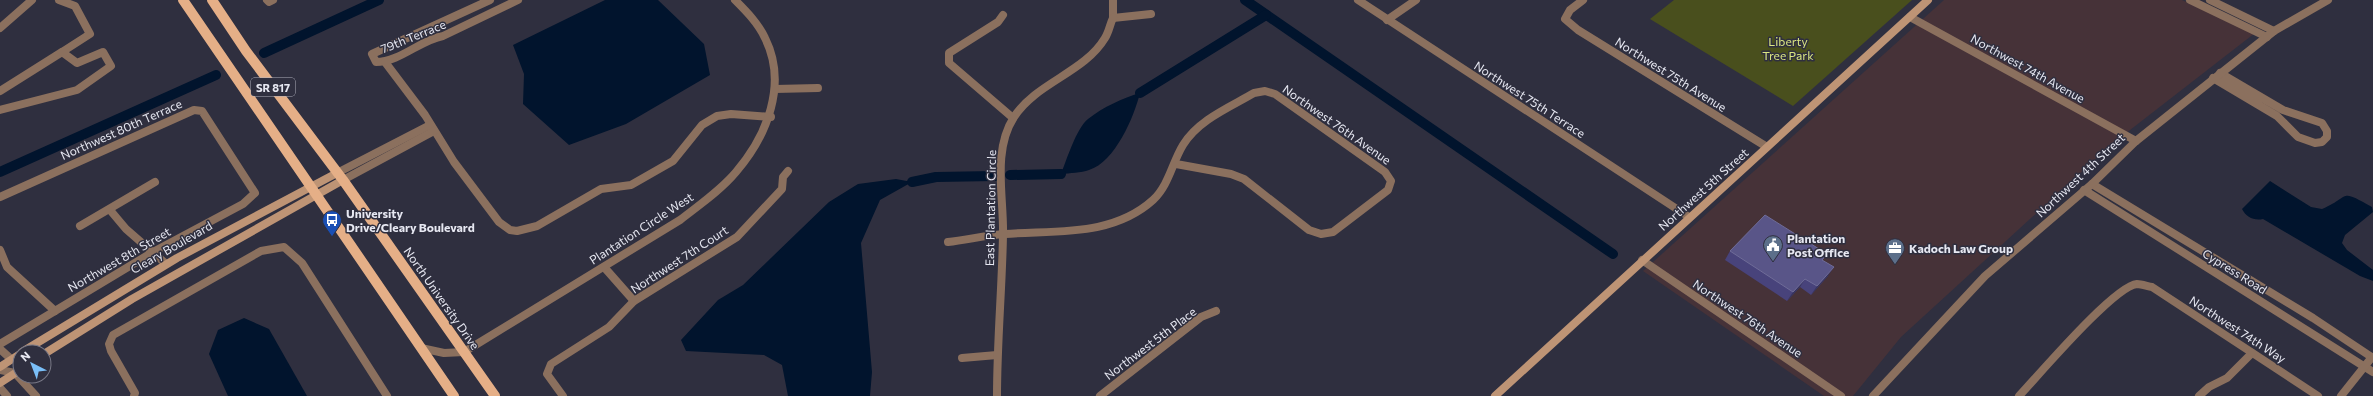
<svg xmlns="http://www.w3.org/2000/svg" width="2373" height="396" font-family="Commissioner,sans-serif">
<rect width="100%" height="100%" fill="#2f2f3f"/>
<polygon fill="#463238" points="1944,0 2182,0 2255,33 2112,144 1901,337 1853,396 1824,396 1643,271"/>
<polygon fill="#494f1d" points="1674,0 1912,0 1793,106 1650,19"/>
<g fill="#01142d">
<polygon points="605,0 658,0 704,44 710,75 626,124 569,145 523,104 524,74 513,45"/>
<path d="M1140,93C1134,117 1115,162 1089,170C1081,173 1070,173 1061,174C1067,159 1076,129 1088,119C1103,107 1123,98 1140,93Z"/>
<polygon points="896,179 912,182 880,200 861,243 872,372 870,396 788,396 782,365 764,355 686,351 681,340 718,300 743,285 829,202 858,184"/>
<path d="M2270,181L2311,207L2322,209C2352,196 2338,188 2372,207L2373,212L2345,235L2342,243L2347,250L2373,270V281L2360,276L2263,219C2254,221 2246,217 2242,209Z"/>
<polygon points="244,318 269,329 307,396 228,396 209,354 218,330"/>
</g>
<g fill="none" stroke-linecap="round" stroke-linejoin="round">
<g stroke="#01142d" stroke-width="10">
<polyline points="1245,0 1613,254"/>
<polyline points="264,53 379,0"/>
<polyline points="1140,93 1266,15"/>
<polyline points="0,172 216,75"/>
<polyline points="1010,175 1061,174"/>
<polyline points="912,182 936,177 995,176"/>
</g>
<g stroke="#8b705e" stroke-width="8">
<polyline points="267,0 269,2 273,0"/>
<path d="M490,0L372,54L376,62C400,62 420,40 443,36L518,0"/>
<polyline points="1113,0 1113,18 1151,14"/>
<polyline points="1358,0 1689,217"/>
<polyline points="1583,0 1570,10 1565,19 1578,30 1767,147"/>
<polyline points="2190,0 2267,37"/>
<polyline points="2210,0 2274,31"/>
<polyline points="1003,15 998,22 949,53 949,63 1013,118"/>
<polyline points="1910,17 2136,141"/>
<polyline points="1387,20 1416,0"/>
<polyline points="0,28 32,0"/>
<polyline points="385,62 425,115 454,162 499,222 510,230 517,231 537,226 601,189 631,185 673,161 702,125 717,116 731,114 771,117"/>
<polyline points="2213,78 2277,116 2298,137 2315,143 2322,142 2327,137 2327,131 2322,123 2283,110 2220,73"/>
<polyline points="775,89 818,88"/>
<polyline points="0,91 62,52"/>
<polyline points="0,110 77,90 111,66 103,52 77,63 62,52 90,34 75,6 59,0"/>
<polyline points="337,173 430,125"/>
<polyline points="343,180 434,131"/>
<polyline points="2092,184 2313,318 2373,358"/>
<polyline points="2084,190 2373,372"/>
<polyline points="0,197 194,110 202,111 255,193 243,204 153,252 0,344"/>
<polyline points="110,210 126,229 165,263"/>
<polyline points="80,226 155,182"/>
<path d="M948,242C967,240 986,235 1005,234C1056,230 1112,237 1153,200C1169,185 1172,163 1183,145C1198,120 1230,107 1254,93L1265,91L1275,94L1385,172L1391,181L1388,190L1333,232L1321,234L1309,230L1244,179L1231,174L1176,164"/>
<polyline points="0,250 7,267 55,311"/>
<polyline points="1642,260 1841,396"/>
<polyline points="604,267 634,301"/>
<path d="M421,348L444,353L464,352L680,220C699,205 720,191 736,172C767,136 788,84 765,38C758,23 746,11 735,0"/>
<polyline points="0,349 11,359"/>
<polyline points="962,358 997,355"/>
<polyline points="0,370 15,373 36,396"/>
<polyline points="0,388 7,396"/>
<polyline points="134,396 135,393 111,351 109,344 113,335 261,251 284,247 302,263 387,396"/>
<polyline points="563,396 547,374 551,364 609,327 634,301 737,237 782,189 783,177 788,171"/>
<path d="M997,396C997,342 1002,289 1003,235C1004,197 992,151 1014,117C1037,82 1084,73 1105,38C1109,32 1110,24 1113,18"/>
<polyline points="1100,396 1201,317 1216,311"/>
<polyline points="1873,396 1985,276 2092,184 2136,141 2274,31 2328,0"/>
<path d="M2019,396C2038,376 2114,286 2137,284C2141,284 2147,286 2152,287L2318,396"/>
<polyline points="2199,396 2209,387 2227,378 2252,353"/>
<polyline points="2341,396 2372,357"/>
</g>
<g stroke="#be9475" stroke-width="8">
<polyline points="22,352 177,258 337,173"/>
<polyline points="44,354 132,299 343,180"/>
<polyline points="0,367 20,354"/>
<polyline points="0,383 20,370"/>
<polyline points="1495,396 1928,0"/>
</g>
<g stroke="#e5af87" stroke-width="10">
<polyline points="183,0 454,396"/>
<polyline points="212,0 246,51 343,180 495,396"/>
</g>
</g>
<polygon fill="#48437b" points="1730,251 1823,260 1828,276 1811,295 1800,287 1787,301 1725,260"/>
<g fill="#37345e">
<polygon points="1834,267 1828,276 1811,295 1817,286"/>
<polygon points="1805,279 1800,287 1787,301 1793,292"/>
</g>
<polygon fill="#595588" stroke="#6f6c98" points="1765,215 1827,254 1822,260 1834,267 1817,286 1805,279 1793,292 1730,251"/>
<defs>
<g id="bus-pin" transform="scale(1)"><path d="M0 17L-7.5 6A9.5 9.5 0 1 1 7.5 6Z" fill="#1a4fb4" stroke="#2f2f3f"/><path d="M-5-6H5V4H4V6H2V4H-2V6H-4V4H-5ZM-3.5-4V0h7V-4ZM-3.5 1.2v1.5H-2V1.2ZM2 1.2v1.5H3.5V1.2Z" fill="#fff"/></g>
<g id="civic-pin" transform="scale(1)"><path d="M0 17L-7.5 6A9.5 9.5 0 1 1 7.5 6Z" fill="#5c6f8a" stroke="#2f2f3f"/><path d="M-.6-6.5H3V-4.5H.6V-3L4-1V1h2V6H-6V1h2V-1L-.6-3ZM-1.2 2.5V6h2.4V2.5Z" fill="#fff"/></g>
<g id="office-pin" transform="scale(1)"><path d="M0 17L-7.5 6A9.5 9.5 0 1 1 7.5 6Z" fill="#5c6f8a" stroke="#2f2f3f"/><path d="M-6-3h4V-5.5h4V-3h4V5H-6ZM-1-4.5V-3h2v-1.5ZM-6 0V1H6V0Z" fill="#fff"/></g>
</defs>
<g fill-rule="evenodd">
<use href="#bus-pin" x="332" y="220"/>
<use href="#civic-pin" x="1773" y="245"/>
<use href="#office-pin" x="1895" y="248"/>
</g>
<g text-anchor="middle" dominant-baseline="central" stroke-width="3" stroke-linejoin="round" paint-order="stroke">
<rect fill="#2f2f3f" stroke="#b0b0bc" stroke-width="1" x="251" y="78" width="44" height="18" rx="3"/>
<g font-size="11" font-weight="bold" fill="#e7e8f2">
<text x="273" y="87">SR 817</text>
</g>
<g font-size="12" fill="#e7e8f2" stroke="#2f2f3f">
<text transform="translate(413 36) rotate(-22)">79th Terrace</text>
<text transform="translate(2028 68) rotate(29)">Northwest 74th Avenue</text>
<text transform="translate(1671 74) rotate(32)">Northwest 75th Avenue</text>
<text transform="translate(1530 99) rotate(33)">Northwest 75th Terrace</text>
<text transform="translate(1337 124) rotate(35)">Northwest 76th Avenue</text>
<text transform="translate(121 129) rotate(-24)">Northwest 80th Terrace</text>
<text transform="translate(2080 175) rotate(-43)">Northwest 4th Street</text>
<text transform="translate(1703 189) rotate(-42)">Northwest 5th Street</text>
<text transform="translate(990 208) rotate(-89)">East Plantation Circle</text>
<text transform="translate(641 228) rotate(-33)">Plantation Circle West</text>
<text transform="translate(171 247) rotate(-30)">Cleary Boulevard</text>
<text transform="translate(119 259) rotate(-30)">Northwest 8th Street</text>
<text transform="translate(679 259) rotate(-33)">Northwest 7th Court</text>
<text transform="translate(2235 271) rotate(32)">Cypress Road</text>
<text transform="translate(442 298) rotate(55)">North University Drive</text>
<text transform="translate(1748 318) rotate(34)">Northwest 76th Avenue</text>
<text transform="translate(2238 329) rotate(33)">Northwest 74th Way</text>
<text transform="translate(1150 343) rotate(-37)">Northwest 5th Place</text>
</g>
<g font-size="12" fill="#dbe781" stroke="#2f2f3f">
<text x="1788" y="41">Liberty<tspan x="1788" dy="14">Tree Park</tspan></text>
</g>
<g font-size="12" font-weight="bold" fill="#e7e8f2" stroke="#2f2f3f" text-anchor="start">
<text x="346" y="213">University<tspan x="346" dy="14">Drive/Cleary Boulevard</tspan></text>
<text x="1787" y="238">Plantation<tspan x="1787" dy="14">Post Office</tspan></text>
<text x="1909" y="248">Kadoch Law Group</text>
</g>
</g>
<g transform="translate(32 364) rotate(318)"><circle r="19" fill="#2f2f3f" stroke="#797987"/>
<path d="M0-3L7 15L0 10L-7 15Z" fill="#7abff8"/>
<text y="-6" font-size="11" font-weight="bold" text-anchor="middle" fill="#e7e8f2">N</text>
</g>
</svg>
